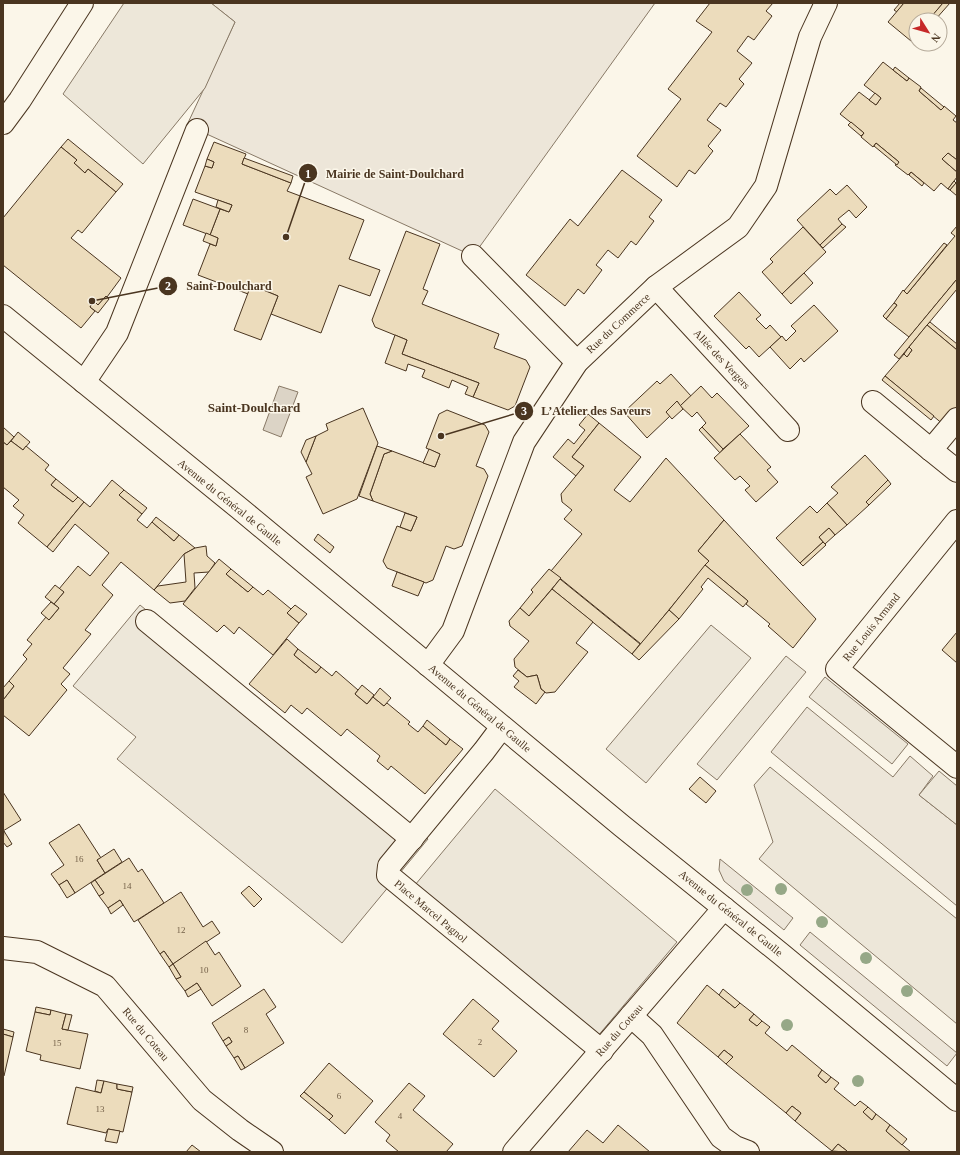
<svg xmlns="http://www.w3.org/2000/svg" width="960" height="1155" font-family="Georgia,serif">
<rect width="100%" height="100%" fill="#fbf6e9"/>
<g fill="#ede6d9" stroke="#887966">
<polygon points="211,3 655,3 473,256 187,125 235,22"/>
<polygon points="807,707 893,777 910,756 933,776 919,795 957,825 957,906 771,752"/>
<polygon points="720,859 793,918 784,930 724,881 719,870"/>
<polygon points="810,932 957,1053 947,1066 800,945"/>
</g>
<g fill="#ede7d9" stroke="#887966">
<polygon points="124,3 211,3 235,22 205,88 143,164 63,94"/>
<polygon points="140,605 428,839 342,943 117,759 136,737 73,686"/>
<polygon points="711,625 751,658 646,783 606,749"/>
<polygon points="786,656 806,672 717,780 697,764"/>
<polygon points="825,677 908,744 892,764 809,697"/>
<polygon points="770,767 957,919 957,1024 759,859 773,842 754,785"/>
<polygon points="939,771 957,786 957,825 919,795"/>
<polygon points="495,789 677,942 597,1037 415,885"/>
</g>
<polygon fill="#dcd4c6" stroke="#887966" points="279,386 298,392 281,437 263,430"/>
<g fill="#ecdcbc" stroke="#4a3520">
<polygon points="710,3 773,3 766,11 772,16 754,40 748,36 737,51 752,63 739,79 744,84 726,107 720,103 707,120 721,130 708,146 713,151 695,174 689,170 677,187 637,156 681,99 668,89 712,32 696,21"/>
<polygon points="900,3 904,3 897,12 894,10"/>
<polygon points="904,3 943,3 929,20 916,20 916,35 911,41 888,22"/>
<polygon points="943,3 950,3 935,20 931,17"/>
<polygon points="883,62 907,81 909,78 921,87 919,91 941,110 944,106 956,116 953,120 957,123 957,160 948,153 942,159 957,172 957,177 948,189 941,183 934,191 911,172 908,175 895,165 899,162 876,143 873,147 861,137 864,133 840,114 859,92 876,105 881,98 864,85"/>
<polygon points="895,67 909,78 907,81 893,70"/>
<polygon points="921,88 944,107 941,110 919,91"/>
<polygon points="875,93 881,98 876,105 869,100"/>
<polygon points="851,122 864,133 861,136 848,125"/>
<polygon points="68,139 123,184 116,192 88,169 85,173 74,163 77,160 61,147"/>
<polygon points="214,142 246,154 242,164 291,183 287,191 364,220 349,259 380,270 370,296 339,285 321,333 271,314 278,296 251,285 248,294 198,275 210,244 216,246 218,238 210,235 220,209 229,212 232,205 195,192 205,166 212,168 214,162 207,159"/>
<polygon points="876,143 899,162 897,165 874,146"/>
<polygon points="61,147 77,160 74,163 85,173 88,169 116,192 82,233 78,230 71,238 121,278 107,297 106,296 98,305 94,301 90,307 95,311 81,328 3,265 3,218"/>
<polygon points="948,153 957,160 957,172 942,159"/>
<polygon points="244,158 293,176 291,183 242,164"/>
<polygon points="207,159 214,162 212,168 205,166"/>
<polygon points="622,170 662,200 649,217 654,221 636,245 631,241 618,258 608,250 596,265 602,270 584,294 578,289 565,306 526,275 570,219 578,226"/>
<polygon points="911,172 924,183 922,186 909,175"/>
<polygon points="954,181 956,183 950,190 948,189"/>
<polygon points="956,183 957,184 957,196 950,190"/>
<polygon points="847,185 867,207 856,218 849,210 838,219 842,224 820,245 797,220 830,189 836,195"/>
<polygon points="193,199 220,209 210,235 183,225"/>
<polygon points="218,200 232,205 229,212 216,207"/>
<polygon points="842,224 846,227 823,248 820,245"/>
<polygon points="957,226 957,279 909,337 886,319 897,305 894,303 903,290 907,294 955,236 951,233"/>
<polygon points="803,227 826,252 782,294 762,272 773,262 770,259"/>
<polygon points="406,231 440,244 423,289 428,291 422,304 499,334 494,348 526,360 530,367 515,406 508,410 473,397 479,383 402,354 407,340 375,327 372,320"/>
<polygon points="206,233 218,238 216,246 203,241"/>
<polygon points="944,243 947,245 907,294 904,291"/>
<polygon points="804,273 813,283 791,304 782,294"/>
<polygon points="957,279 957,289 899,359 894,355"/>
<polygon points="251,285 278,296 261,340 234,330"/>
<polygon points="739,292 761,315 756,319 766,329 770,325 781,337 759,357 749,346 746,349 714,316"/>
<polygon points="106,296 109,299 98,313 90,307 94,301 98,305"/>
<polygon points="894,303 897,305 886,319 883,316"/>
<polygon points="814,305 838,331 804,362 801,358 790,369 770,347 782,336 786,341 796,331 791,326"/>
<polygon points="930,322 957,344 957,350 927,325"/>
<polygon points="927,325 957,350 957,410 944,425 885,376 904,354 907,357 912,350 909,347"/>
<polygon points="395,335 407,340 402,354 479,383 473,397 465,394 468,387 452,380 449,388 422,377 425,370 408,364 406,371 385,363"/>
<polygon points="909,347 912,350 907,357 904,354"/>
<polygon points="671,374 691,396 680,406 677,401 666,412 670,416 647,438 624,412 657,381 660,384"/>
<polygon points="885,376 934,416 931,420 882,380"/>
<polygon points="701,386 712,398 717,393 749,426 723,449 702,427 706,423 697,412 692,417 680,406"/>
<polygon points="677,401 683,409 672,419 666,412"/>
<polygon points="363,408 378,443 357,499 323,514 306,477 312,474 306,462 316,436 328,430 326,424"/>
<polygon points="447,410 485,425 489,432 476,466 484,469 488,476 462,546 454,549 446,546 433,580 426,583 387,568 383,561 397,526 411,531 417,517 373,501 370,494 384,454 392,451 435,467 440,454 426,448 439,414"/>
<polygon points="588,414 599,423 572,457 584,466 576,476 553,457 568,439 574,444 585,430 579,425"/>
<polygon points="599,423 641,457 614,490 630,502 666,458 724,520 698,551 709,561 641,644 551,571 582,534 564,519 572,510 562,502 561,494 584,466 572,457"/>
<polygon points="3,427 14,437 7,445 3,442"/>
<polygon points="702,427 723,449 720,453 699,430"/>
<polygon points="18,432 30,442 23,450 11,441"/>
<polygon points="740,434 771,467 767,470 778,482 756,502 745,490 750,486 740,476 735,480 714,458"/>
<polygon points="316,436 306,462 301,452 306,440"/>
<polygon points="11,441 23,450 26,446 49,465 45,470 56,479 51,485 73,502 78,497 84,502 47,547 18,523 24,515 13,506 19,500 3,487 3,442 7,445"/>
<polygon points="377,446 392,451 384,454 370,494 373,501 359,496"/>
<polygon points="429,449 440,454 435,467 423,463"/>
<polygon points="865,455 888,480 866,502 869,505 847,525 827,503 838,493 831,487"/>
<polygon points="56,479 78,497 73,502 51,485"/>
<polygon points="112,480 124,490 119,495 142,514 137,520 147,528 152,522 174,541 179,535 195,548 184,554 154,590 121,562 102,585 113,595 85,630 91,634 63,668 70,674 61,684 67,690 29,736 3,715 3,700 14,686 9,681 27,659 23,655 32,644 27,640 46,617 49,620 59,608 54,604 64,592 59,589 78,566 90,576 109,553 75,524 53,552 47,547 84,502 90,507"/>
<polygon points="888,480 891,484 869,505 866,502"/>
<polygon points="124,490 147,508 142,514 119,495"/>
<polygon points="827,503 847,525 835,535 829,528 819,537 823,542 800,563 776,538 810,506 817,513"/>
<polygon points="405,513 417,517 411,531 400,527"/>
<polygon points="156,517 179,535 174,541 152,522"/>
<polygon points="724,520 816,619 793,648 768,626 770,624 746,604 748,601 705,565 709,561 698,551"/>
<polygon points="829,528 835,535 825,544 819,537"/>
<polygon points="318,534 334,547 330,553 314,540"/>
<polygon points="823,542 826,545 803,566 800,563"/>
<polygon points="206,546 207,556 215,563 209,572 194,573 195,588 185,601 170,603 154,590 158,586 186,582 184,554 195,548"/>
<polygon points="219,559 231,569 226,574 248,592 253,587 263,595 268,590 291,609 287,613 299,623 273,655 239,627 234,634 224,625 217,632 183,604"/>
<polygon points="705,565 748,601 743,607 708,578 701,587 703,589 679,619 669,610"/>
<polygon points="231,569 253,587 248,592 226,574"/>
<polygon points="549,569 561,578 529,616 520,608 533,592 531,590"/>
<polygon points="397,572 424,582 418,596 392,586"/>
<polygon points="560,579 640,644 632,654 552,589"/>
<polygon points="55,585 64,592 54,604 45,597"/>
<polygon points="552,589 593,622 576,643 588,652 555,692 546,693 541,689 537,675 527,677 515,667 514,659 529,641 510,626 509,621 520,608 529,616"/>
<polygon points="51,602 59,608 49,620 41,613"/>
<polygon points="295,605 307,614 299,623 287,613"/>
<polygon points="669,610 679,619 639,660 632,654"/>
<polygon points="957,632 957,663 942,650"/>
<polygon points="287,639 298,649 294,655 316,673 321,667 332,676 336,671 358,690 355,694 367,704 373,697 384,706 387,703 410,722 408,724 418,732 423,726 446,745 450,739 463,749 425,794 391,766 388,770 377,761 380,756 347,729 341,736 307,708 302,714 291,705 285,713 249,684"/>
<polygon points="298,649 321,667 316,673 294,655"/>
<polygon points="518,670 527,677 537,675 541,689 545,692 536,704 514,687 519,681 513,676"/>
<polygon points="9,681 14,686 3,700 3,688"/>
<polygon points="362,685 374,695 367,704 355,694"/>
<polygon points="380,688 391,698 384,706 373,697"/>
<polygon points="427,720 450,739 446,745 423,726"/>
<polygon points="700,777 716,791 706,803 689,789"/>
<polygon points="3,792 21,820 3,831"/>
<polygon points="79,824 101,858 97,860 105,873 75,893 67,880 59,885 51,874 64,865 49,843"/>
<polygon points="4,831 12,844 7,847 3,842"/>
<polygon points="114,849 122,862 105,873 97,860"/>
<polygon points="129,858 138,872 142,869 164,903 134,922 120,900 108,908 99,896 104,893 95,880"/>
<polygon points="67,880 75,893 67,898 59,885"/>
<polygon points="95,880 104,893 99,896 91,883"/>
<polygon points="249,886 262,899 254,907 241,893"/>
<polygon points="181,892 203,927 212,921 220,933 173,964 164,951 160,954 138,920"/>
<polygon points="120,900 123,905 111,914 108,908"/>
<polygon points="206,941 215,955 219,952 241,986 212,1006 197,983 185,991 176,979 181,977 173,964"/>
<polygon points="164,951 173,964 169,967 160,954"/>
<polygon points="173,964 181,977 176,979 169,967"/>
<polygon points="197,983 201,989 188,997 185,991"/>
<polygon points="707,985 735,1008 740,1003 754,1014 749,1020 757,1026 762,1021 770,1027 765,1033 787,1051 792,1045 822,1070 818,1076 826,1083 831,1077 839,1083 834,1089 855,1106 860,1101 868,1107 863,1112 872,1120 876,1114 890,1125 886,1131 911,1152 845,1152 847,1151 838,1144 832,1151 795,1121 801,1113 792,1106 786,1113 726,1064 733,1057 724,1050 718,1057 677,1023"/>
<polygon points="264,989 276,1007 266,1014 284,1043 245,1068 238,1056 234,1058 226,1046 232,1042 229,1037 223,1041 212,1023"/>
<polygon points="723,989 740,1003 735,1008 719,995"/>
<polygon points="473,999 499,1021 492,1029 517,1051 494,1077 443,1034"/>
<polygon points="36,1007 51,1010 50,1015 35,1012"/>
<polygon points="51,1010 66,1014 62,1029 88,1034 80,1069 40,1060 41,1055 26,1051 35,1012 50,1015"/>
<polygon points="66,1014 72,1015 68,1030 62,1029"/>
<polygon points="754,1014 762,1021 757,1026 749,1020"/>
<polygon points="3,1029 14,1032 13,1037 3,1034"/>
<polygon points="3,1034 13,1037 4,1076 3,1076"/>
<polygon points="229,1037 232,1042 226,1046 223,1041"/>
<polygon points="724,1050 733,1057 726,1064 718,1057"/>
<polygon points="238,1056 245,1068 241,1070 234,1058"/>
<polygon points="329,1063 373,1101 345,1134 329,1120 333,1116 304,1092"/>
<polygon points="822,1070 831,1077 826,1083 818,1076"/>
<polygon points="97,1080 104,1081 101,1093 95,1091"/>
<polygon points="104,1081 117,1084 117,1089 132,1092 123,1132 108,1129 106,1133 67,1124 76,1087 101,1093"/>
<polygon points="409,1083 425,1096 413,1110 453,1144 446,1152 399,1152 386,1141 390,1135 375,1122"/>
<polygon points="117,1084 133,1087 132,1092 117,1089"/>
<polygon points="304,1092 333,1116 329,1120 300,1096"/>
<polygon points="792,1106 801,1113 795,1121 786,1113"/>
<polygon points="868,1107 876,1114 872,1120 863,1112"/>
<polygon points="618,1125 650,1152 568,1152 587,1130 603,1143"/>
<polygon points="890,1125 907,1139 902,1145 886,1131"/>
<polygon points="108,1129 120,1131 117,1143 105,1141"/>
<polygon points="838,1144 847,1151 845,1152 832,1151"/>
<polygon points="192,1145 201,1152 186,1152"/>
</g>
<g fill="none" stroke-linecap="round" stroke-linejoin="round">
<g stroke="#4a3520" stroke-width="24">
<g id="minor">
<polyline points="3,123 20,100 82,3"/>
<polyline points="473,256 577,362"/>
<polyline points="656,287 788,430"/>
<polyline points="3,316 239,508 622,826 781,954 957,1100"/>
<polyline points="84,382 117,333 197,130"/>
<polyline points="873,402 931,450"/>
<polyline points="957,419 931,450 957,471"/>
<polyline points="957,521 837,669 957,767"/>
<polyline points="147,621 412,839"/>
<polyline points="428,665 453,631 524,442 577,362 656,287 738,227 766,186 810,37 826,3"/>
<polyline points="502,727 484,751 389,866 388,875 602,1051"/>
<polyline points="3,948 37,952 105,986 202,1100 240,1130 272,1152"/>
<polyline points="631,1016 652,1035 721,1137 735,1147 748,1152"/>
<polyline points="514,1152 724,908"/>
</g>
</g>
<use href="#minor" stroke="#fbf6e9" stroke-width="22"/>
</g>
<g fill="#96a887">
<circle cx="781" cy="889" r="6"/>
<circle cx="747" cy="890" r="6"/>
<circle cx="822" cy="922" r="6"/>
<circle cx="866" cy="958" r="6"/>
<circle cx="907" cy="991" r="6"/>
<circle cx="787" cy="1025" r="6"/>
<circle cx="858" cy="1081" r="6"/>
</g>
<g text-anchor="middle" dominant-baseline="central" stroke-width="3" stroke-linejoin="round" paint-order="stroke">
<g font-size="9" fill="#725f47">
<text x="79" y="859">16</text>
<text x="127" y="886">14</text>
<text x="181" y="930">12</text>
<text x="204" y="970">10</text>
<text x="246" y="1030">8</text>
<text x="480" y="1042">2</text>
<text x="57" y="1043">15</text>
<text x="339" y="1096">6</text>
<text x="100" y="1109">13</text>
<text x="400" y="1116">4</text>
</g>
<g font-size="11" fill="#4a3520" stroke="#fbf6e9">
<text transform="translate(618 323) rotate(-43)">Rue du Commerce</text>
<text transform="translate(722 359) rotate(47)">Allée des Vergers</text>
<text transform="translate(230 502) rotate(39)">Avenue du Général de Gaulle</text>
<text transform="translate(871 627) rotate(-51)">Rue Louis Armand</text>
<text transform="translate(480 708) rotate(40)">Avenue du Général de Gaulle</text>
<text transform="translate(431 911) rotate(40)">Place Marcel Pagnol</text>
<text transform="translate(731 913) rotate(39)">Avenue du Général de Gaulle</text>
<text transform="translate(619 1030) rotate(-49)">Rue du Coteau</text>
<text transform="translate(146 1034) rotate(50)">Rue du Coteau</text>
</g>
<g font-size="13" font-weight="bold" fill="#4a3520" stroke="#fbf6e9">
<text x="254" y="407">Saint-Doulchard</text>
</g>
</g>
<path fill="none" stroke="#4a3520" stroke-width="1.5" d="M286 237L308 173M92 301L168 286M441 436L524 411"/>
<g fill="#4a3520" stroke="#fbf6e9" stroke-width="1.5">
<circle cx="286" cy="237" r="4"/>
<circle cx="92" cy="301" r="4"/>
<circle cx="441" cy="436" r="4"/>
<circle cx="308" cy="173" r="10"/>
<circle cx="168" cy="286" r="10"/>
<circle cx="524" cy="411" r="10"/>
</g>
<g font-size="12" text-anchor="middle" font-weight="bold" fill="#fff">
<text x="308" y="178">1</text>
<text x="168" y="290">2</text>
<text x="524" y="415">3</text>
</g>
<g font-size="12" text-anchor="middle" font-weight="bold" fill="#4a3520" stroke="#fbf6e9" stroke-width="3" stroke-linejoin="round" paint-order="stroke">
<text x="395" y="178">Mairie de Saint-Doulchard</text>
<text x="229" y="290">Saint-Doulchard</text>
<text x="596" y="415">L’Atelier des Saveurs</text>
</g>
<rect width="960" height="1155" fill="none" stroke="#4a3520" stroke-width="8"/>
<g transform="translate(928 32) rotate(127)"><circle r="19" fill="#fbf6e9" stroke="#b4a999"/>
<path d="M0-3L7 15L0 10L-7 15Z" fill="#c62828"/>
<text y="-6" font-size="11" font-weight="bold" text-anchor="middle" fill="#4a3520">N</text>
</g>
</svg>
